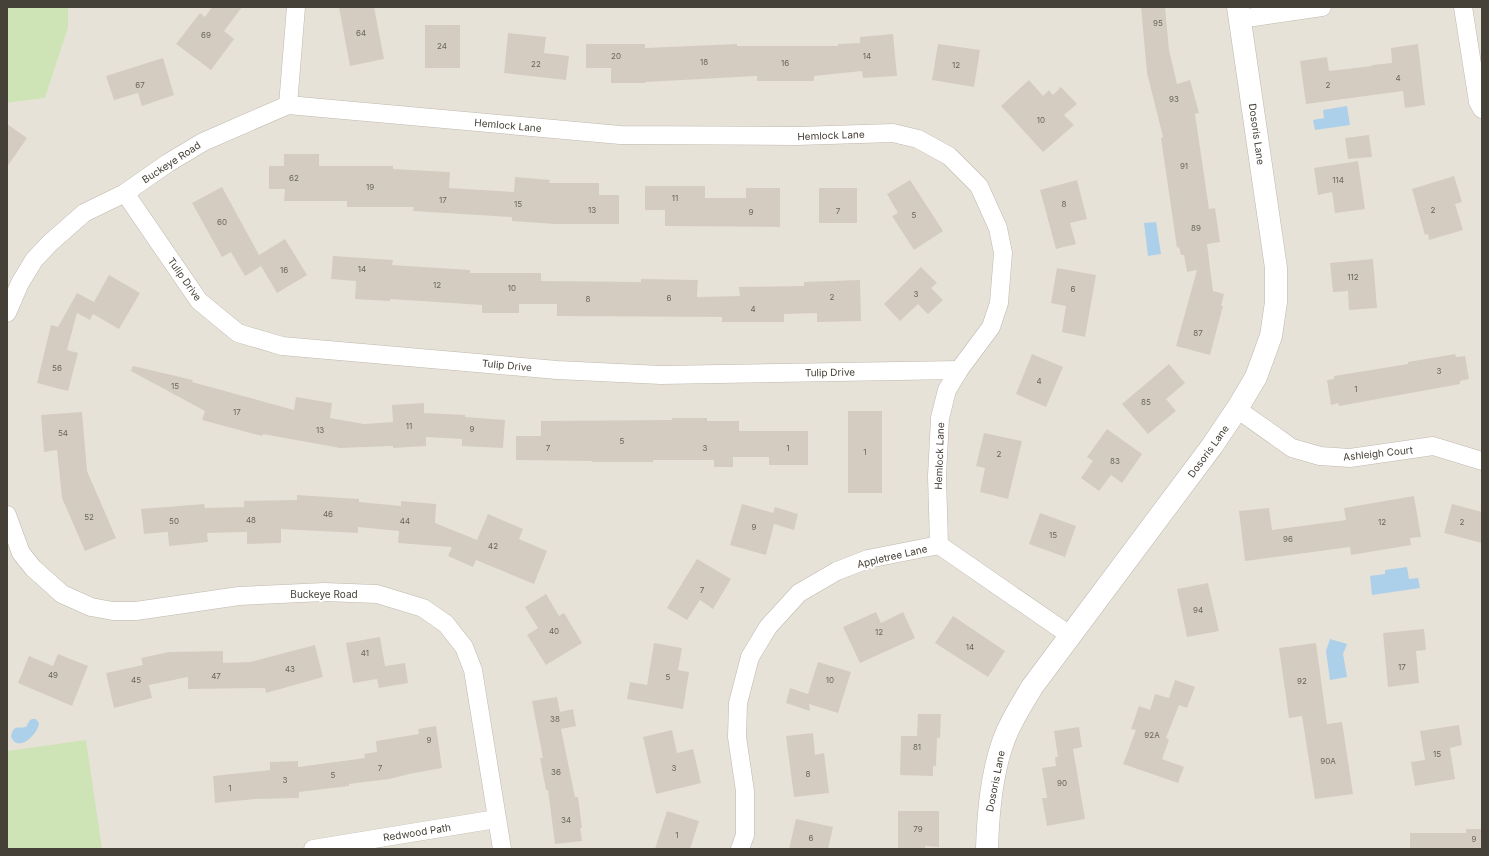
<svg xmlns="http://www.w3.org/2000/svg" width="1489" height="856" font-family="Inter,sans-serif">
<rect width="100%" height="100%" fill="#f3f0e9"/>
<polygon fill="#e7e2d8" points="68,7 1482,7 1482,849 7,849 7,103 45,98 68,28"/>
<g fill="#cee3b6">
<polygon points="7,7 68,7 68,28 45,98 7,103"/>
<polygon points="86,740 102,849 7,849 7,751"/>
</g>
<g fill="#accfea">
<polygon points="1347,106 1350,125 1315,130 1313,120 1324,118 1323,110"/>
<polygon points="1156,222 1161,254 1148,256 1144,223"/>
<polygon points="1407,567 1409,579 1418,578 1420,588 1372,595 1370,576 1385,574 1385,570"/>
<polygon points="1330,639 1347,644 1343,654 1347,677 1330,680 1326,651"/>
<path d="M32,719H36L39,723C38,735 17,754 11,736C14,724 18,729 26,727L30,720Z"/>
</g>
<g fill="#d4ccc0">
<polygon points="212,7 242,7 224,31 234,39 211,70 176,44 200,13 205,17"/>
<polygon points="339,7 374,7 384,59 350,66"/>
<polygon points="1141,7 1165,7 1169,50 1177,84 1190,80 1199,113 1195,114 1209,209 1215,208 1220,242 1207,244 1213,291 1224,294 1221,306 1223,306 1210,355 1176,346 1197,270 1187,272 1184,255 1181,255 1179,247 1177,248 1161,138 1163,137 1147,73"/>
<rect x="425" y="25" width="35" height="43"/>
<polygon points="508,33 546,37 544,53 569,56 566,80 504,73"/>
<polygon points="893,34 897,76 863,78 862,71 814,76 814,81 757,81 757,76 645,82 645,83 611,83 611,68 586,68 586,44 645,44 645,48 737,44 737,46 838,46 838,44 860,43 860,37"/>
<polygon points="938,44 980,50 974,87 932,80"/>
<polygon points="1418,44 1425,105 1405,108 1403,91 1306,104 1300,61 1327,57 1329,71 1372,66 1372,65 1392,63 1391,48"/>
<polygon points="163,58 174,95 142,106 138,93 114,100 106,76"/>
<polygon points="1029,80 1043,96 1049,90 1053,95 1061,87 1077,104 1064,115 1074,125 1043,152 1001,106"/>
<polygon points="7,124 27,138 7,167"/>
<polygon points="1369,135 1372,157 1348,159 1345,138"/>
<polygon points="284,154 319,154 319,166 393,166 393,169 450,172 449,188 514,192 515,177 550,180 549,183 599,183 599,195 619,195 619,224 555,224 512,221 512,217 413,211 414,207 347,207 347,201 284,201 285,189 269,189 269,166 284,166"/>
<polygon points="1358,161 1365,209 1335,213 1332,192 1318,195 1314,168"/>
<polygon points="1454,176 1462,202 1455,204 1463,230 1429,240 1428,234 1425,235 1412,189"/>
<polygon points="910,180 943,231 914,250 892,216 898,213 887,194"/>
<polygon points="1077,180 1087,219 1070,223 1076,244 1056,249 1040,190"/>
<polygon points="645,186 705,186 705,198 746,198 746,188 780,188 780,227 665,226 665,210 645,210"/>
<polygon points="222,187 259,255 285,239 307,275 277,293 261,266 245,276 231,252 222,257 192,203"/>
<rect x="819" y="188" width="38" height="35"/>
<polygon points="333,256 393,260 392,265 470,270 470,273 541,273 541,281 641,282 641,279 698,280 697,297 740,296 739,287 804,286 804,282 860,280 861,321 817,322 817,313 784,314 784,322 722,322 722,317 557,316 557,304 519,304 519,313 482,313 482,305 390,299 390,301 355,299 356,281 331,279"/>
<polygon points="1373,259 1377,308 1349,310 1348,291 1333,292 1330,263"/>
<polygon points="921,267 937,283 931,288 943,300 928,314 918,304 900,321 884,304"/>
<polygon points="1057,268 1096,275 1085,337 1062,332 1066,306 1051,303"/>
<polygon points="109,275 140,293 119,329 93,314 90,320 77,313 67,350 78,353 68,391 37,383 51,325 58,327 77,293 94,302"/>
<polygon points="1032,354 1063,367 1046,407 1016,394"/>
<polygon points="1455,354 1456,357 1465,356 1469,379 1460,381 1460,384 1339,406 1338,403 1331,405 1327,380 1334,379 1334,376 1408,364 1408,362"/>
<polygon points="1169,364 1185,383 1166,399 1176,411 1148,434 1122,404"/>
<polygon points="133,366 193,380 192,382 294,410 296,397 332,403 330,418 364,424 393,422 392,405 424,403 424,413 465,415 465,417 505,420 503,448 462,446 462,439 426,437 426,446 393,448 393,446 340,448 263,434 262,436 202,420 205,411 131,371"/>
<rect x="848" y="411" width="34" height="82"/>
<polygon points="82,412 87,471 116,538 85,551 62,498 57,450 44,452 41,415"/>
<polygon points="672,418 707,418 707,421 739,421 739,431 808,431 808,465 769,465 769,457 733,457 733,467 714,467 714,460 653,460 653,462 592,462 592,461 516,460 516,436 541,436 541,421 672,420"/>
<polygon points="1107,429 1142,454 1122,483 1111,475 1099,491 1081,478 1093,461 1087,457"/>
<polygon points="984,433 1022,441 1008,499 980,492 985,468 976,466"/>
<polygon points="297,495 359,499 359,502 401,506 401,501 436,504 435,523 477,540 488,514 523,529 519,539 547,551 534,584 476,560 473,567 448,556 452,547 398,543 399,531 358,527 358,533 281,529 281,543 247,544 247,532 207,533 208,542 169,546 168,532 144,534 141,509 204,504 205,508 244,507 244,501 297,500"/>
<polygon points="1414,496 1421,537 1410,538 1411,545 1351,555 1350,547 1245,561 1239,511 1269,508 1272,530 1346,520 1344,508"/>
<polygon points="742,504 773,513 775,507 798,514 794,530 774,524 766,555 730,545"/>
<polygon points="1452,504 1482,512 1482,543 1444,533"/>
<polygon points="1040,513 1076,526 1065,557 1029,544"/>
<polygon points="697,559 731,579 713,609 700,600 687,620 667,608"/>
<polygon points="1208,583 1219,631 1187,637 1177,589"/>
<polygon points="546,594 559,616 564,613 582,643 546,665 527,635 538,628 525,607"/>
<polygon points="876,612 881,623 903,612 915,638 860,663 843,627"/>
<polygon points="953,616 1005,651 988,677 935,643"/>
<polygon points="1424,629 1426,650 1416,651 1419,683 1388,687 1383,633"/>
<polygon points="380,637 385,666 405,663 408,683 379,688 377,679 353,683 346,643"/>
<polygon points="654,643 682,648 678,670 689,672 683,709 627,699 630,682 647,685"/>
<polygon points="1316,643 1327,724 1342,722 1353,794 1315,799 1302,716 1289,718 1279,648"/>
<polygon points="315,645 323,677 266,693 265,688 188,689 188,677 149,685 152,698 114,708 106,673 143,665 141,658 169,652 223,651 223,663 250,662"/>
<polygon points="58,654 88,666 72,706 18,683 29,656 53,666"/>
<polygon points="818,662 851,672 838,713 809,704 810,711 786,703 790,688 808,694"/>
<polygon points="1175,680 1195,687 1187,708 1179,705 1166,738 1169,740 1162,759 1184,767 1178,783 1123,764 1136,730 1131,729 1139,706 1150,710 1155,694 1169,698"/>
<polygon points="557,697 560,712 573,709 576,726 561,729 575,797 578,797 582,828 580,828 582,841 555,844 548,790 546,790 540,758 543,758 532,701"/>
<polygon points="918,714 941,714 940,738 937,738 936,766 933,766 933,776 900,775 901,736 917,736"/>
<polygon points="1459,725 1462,745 1450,748 1455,779 1415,786 1411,762 1425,760 1420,731"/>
<polygon points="436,726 442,768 409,774 389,779 349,784 349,786 299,792 299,798 255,799 215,803 213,776 270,770 270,762 298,761 298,767 365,758 364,754 377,752 376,741 419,734 418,729"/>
<polygon points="1079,727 1082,747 1073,749 1085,819 1047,826 1042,798 1047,798 1042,768 1056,766 1055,757 1058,757 1054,731"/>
<polygon points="672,730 677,753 693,749 701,783 656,794 643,737"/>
<polygon points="813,733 815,755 824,753 829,793 794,797 786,736"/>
<polygon points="667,811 699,821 690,849 655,849"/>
<polygon points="898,811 939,811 939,847 925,846 925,849 898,849"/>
<polygon points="796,819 833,827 828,849 789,849"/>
<polygon points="1466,829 1482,829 1482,849 1410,849 1410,833 1466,833"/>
</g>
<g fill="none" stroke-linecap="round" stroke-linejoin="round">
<g stroke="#beb8ad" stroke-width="19">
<g id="minor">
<polyline points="1463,7 1478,102 1482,109"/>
<polyline points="1240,19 1322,7"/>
<polyline points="288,105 620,135 797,136 893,133 918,139 949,156 979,186 998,228 1003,253 999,303 991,327 959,370 947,390 940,418 937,476 939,545"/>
<polyline points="125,193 199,301 238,333 282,346 557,370 661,375 959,370"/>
<polyline points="7,313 20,283 34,260 50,243 84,213 125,193 168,163 203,142 288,105 296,7"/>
<polyline points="1237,409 1292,448 1320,456 1350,458 1433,446 1482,461"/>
<polyline points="7,515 21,553 33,568 62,594 91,607 113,611 136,611 239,596 324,592 377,594 423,608 446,624 464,647 473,670 502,849"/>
<polyline points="313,849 496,819"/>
<polyline points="740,849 745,835 745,791 737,737 738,703 750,657 768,627 799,593 837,571 868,559 939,545 1071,636"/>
</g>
</g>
<g stroke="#beb8ad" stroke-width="23">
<path id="tertiary" d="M987,849C988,813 992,766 1007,732C1014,716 1023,702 1032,687L1212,446L1237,409L1256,377L1271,336L1276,302V268L1238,7"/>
</g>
<use href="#minor" stroke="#fff" stroke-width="18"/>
<use href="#tertiary" stroke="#fff" stroke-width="22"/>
</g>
<g text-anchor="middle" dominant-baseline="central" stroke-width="4" stroke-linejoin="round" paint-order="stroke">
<g font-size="8" fill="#6a645a">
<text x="1158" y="23">95</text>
<text x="361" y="33">64</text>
<text x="206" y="35">69</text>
<text x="442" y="46">24</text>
<text x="616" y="56">20</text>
<text x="867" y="56">14</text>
<text x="704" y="62">18</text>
<text x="785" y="63">16</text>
<text x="536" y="64">22</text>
<text x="956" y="65">12</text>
<text x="1398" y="78">4</text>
<text x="140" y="85">67</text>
<text x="1328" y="85">2</text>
<text x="1174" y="99">93</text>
<text x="1041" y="120">10</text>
<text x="1184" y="166">91</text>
<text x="294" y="178">62</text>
<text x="1338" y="180">114</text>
<text x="370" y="187">19</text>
<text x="675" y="198">11</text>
<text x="443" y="200">17</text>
<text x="518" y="204">15</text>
<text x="1064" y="204">8</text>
<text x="592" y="210">13</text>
<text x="1433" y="210">2</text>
<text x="838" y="211">7</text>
<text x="751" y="212">9</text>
<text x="914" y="215">5</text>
<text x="222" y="222">60</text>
<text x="1196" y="228">89</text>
<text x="362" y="269">14</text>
<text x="284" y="270">16</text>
<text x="1353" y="277">112</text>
<text x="437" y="285">12</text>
<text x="512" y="288">10</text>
<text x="1073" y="289">6</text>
<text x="916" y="294">3</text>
<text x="832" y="297">2</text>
<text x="669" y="298">6</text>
<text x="588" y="299">8</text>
<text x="753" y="309">4</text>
<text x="1198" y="333">87</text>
<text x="57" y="368">56</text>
<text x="1439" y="371">3</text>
<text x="1039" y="381">4</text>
<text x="175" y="386">15</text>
<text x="1356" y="389">1</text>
<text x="1146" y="402">85</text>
<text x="237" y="412">17</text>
<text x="409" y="426">11</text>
<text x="472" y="429">9</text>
<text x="320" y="430">13</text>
<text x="63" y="433">54</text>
<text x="622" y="441">5</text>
<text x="548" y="448">7</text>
<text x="705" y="448">3</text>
<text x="788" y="448">1</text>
<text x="865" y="452">1</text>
<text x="999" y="454">2</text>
<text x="1115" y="461">83</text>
<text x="328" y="514">46</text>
<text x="89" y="517">52</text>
<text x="251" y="520">48</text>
<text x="174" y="521">50</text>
<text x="405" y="521">44</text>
<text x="1382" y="522">12</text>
<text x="1462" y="522">2</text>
<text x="754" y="527">9</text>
<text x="1053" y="535">15</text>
<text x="1288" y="539">96</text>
<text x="493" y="546">42</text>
<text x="702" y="590">7</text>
<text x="1198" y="610">94</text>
<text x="554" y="631">40</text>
<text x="879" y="632">12</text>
<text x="970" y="647">14</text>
<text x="365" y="653">41</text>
<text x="1402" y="667">17</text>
<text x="290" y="669">43</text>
<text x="53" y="675">49</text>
<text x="216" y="676">47</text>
<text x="668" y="677">5</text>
<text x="136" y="680">45</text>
<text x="830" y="680">10</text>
<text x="1302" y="681">92</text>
<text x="555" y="719">38</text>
<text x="1152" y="735">92A</text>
<text x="429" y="740">9</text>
<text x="917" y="747">81</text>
<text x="1437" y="754">15</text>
<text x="1328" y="761">90A</text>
<text x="380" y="768">7</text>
<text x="674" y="768">3</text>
<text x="556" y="772">36</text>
<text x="808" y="774">8</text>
<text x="333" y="775">5</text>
<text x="285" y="780">3</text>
<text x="1062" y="783">90</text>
<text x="230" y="788">1</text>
<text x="566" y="820">34</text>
<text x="918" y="829">79</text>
<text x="677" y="835">1</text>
<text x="811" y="838">6</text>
<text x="1474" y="839">9</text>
</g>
<g font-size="10" fill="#464138" stroke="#fff">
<text transform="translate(508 125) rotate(5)">Hemlock Lane</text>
<text transform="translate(1257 134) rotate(82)">Dosoris Lane</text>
<text transform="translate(831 135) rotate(-2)">Hemlock Lane</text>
<text transform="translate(171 162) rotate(-33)">Buckeye Road</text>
<text transform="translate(185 279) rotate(55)">Tulip Drive</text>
<text transform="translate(507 365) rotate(5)">Tulip Drive</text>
<text transform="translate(830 372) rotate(-1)">Tulip Drive</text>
<text transform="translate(1208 451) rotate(-54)">Dosoris Lane</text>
<text transform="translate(1378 453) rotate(-6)">Ashleigh Court</text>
<text transform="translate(939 456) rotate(-88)">Hemlock Lane</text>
<text transform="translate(892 556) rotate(-13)">Appletree Lane</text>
<text x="324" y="594">Buckeye Road</text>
<text transform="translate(995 781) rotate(-79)">Dosoris Lane</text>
<text transform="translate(417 832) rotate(-9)">Redwood Path</text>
</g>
</g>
<rect width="1489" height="856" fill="none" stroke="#464138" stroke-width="16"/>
</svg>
